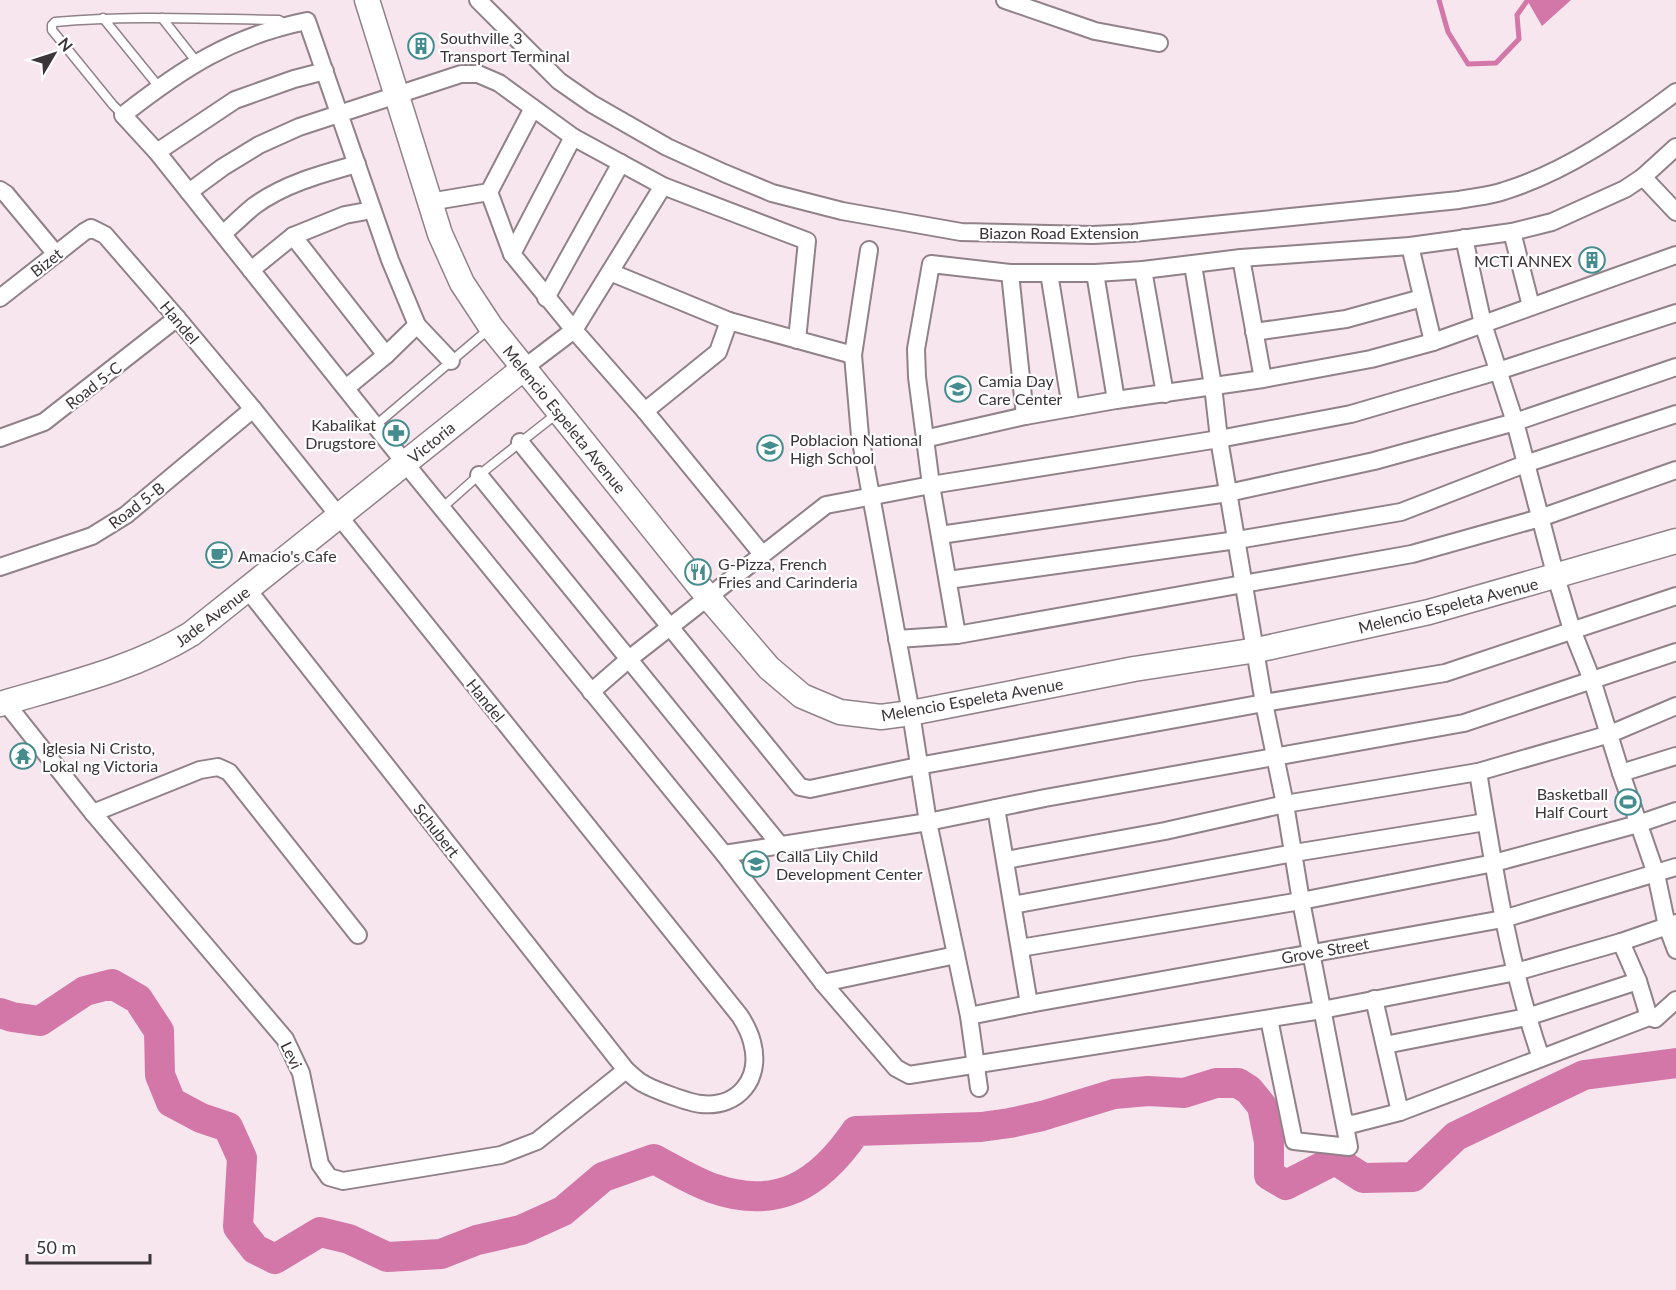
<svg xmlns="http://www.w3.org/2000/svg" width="1676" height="1290" font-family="Lato,sans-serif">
<rect width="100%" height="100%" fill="#f7e6ee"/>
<polygon fill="#d377a8" points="1527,0 1571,0 1542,26"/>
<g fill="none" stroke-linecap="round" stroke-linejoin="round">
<polyline stroke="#d377a8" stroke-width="5" points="1439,0 1448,32 1468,64 1496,63 1519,39 1517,15 1527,1"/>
<path stroke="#d377a8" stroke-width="30" d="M0,1013L12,1017L40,1021L85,991L112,984L138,999L159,1031L160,1075L171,1102L201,1118L228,1127L242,1158L238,1227L255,1249L275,1259L320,1232L349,1239L387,1257L441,1254L477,1240L521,1230L563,1211L603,1177L654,1159C673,1169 692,1181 712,1188C777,1211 819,1185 856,1131L981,1127L1010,1123L1042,1116L1114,1094L1148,1091L1184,1093L1216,1083H1238L1249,1090L1262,1106L1269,1142V1175L1286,1185L1335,1160L1363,1178L1413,1177L1456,1136L1584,1075L1676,1063"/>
<g stroke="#918188" stroke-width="11">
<g id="lane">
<polyline points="103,18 159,87"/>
<polyline points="162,18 196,61"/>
<path d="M123,115L113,105L52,30V25L55,22C130,15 205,19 279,20L286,25"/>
<polyline points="376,425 489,329"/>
<polyline points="442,508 479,475 559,412"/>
</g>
</g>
<g stroke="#918188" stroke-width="20">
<g id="street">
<path d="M478,0L559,81L592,104L667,147L724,173L772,193L842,211L961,232L1093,235L1133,233L1459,200C1474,197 1490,196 1504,191C1568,171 1623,132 1676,92"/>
<polyline points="1005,0 1095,31 1159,43"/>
<polyline points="157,152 235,100 294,79 325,71"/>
<polyline points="1643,177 1676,212"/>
<polyline points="0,190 6,194 56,254"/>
<polyline points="189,192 223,167 259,145 299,127 461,74 478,74 499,83 573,137 663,186 807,241 797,340"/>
<polyline points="489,192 512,254 574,330 645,411 762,554"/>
<polyline points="429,202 489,192 533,108"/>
<polyline points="1512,232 1531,306"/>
<path d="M223,234C233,225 243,215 254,206C284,184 321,174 357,164"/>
<polyline points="293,236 386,355"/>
<polyline points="1464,238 1483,324 1515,422 1556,577 1572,630 1592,680 1621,773 1656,874 1667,926 1676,950"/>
<polyline points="1410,246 1433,342"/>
<polyline points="869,250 853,355 860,436 911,713 928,822 969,1016 979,1088"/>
<polyline points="512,254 573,137"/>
<polyline points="1241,258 1263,379"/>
<polyline points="1193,265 1213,386 1219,439 1264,703 1285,804 1301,901 1349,1147 1294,1141 1269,1019"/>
<polyline points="251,270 293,236 345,215 372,210"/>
<polyline points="1143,270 1165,394"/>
<polyline points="610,272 729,321 853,355"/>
<polyline points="1010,273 1025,416"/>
<polyline points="1049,273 1071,408"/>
<polyline points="1095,273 1116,400"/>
<path d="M0,298L84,232L91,228L105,235L177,318L253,409L740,1016C745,1024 750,1033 752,1042C762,1078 739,1108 701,1104C690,1103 654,1090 644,1084C637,1081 631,1074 626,1070L248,590"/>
<polyline points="546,298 621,163"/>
<polyline points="1254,332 1346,319 1422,298"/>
<path d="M451,361L417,325L390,260L307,21C232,36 183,68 123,115L157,152L405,463L724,854L823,983L896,1068L909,1075L1322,1010L1516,972L1621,942L1676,923"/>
<polyline points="524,368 574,330 663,186"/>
<polyline points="346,388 386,355 417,325"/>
<polyline points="645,411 718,352 729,321"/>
<polyline points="0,438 44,422 177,318"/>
<polyline points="924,439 1025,416 1116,400 1263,379 1371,359 1433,342 1676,255"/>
<polyline points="520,442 800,787 810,789 918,766 1264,703 1445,673 1676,596"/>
<polyline points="479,475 780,845"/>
<polyline points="940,535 1228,493 1374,461 1515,422 1676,367"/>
<polyline points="0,567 92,536 126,515 253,409"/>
<polyline points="948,580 1237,540 1401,512 1525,464 1676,414"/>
<polyline points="957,635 931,485 917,377 916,349 931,264 1010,273 1095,273 1143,270 1241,258 1410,246 1512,232 1552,222 1625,189 1643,177 1676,147"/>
<polyline points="897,639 957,635 1412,554 1540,518 1676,470"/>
<polyline points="591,692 629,659 826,505 931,485 1219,439 1351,414 1498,371 1676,313"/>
<polyline points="5,702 93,813 285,1039 301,1073 320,1164 329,1177 343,1181 501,1155 537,1141 626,1070"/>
<path d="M1478,772C1494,869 1509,966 1541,1058"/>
<polyline points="1621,773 1676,756"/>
<polyline points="996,808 1029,1004"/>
<polyline points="93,813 200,770 218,767 229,772 358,935"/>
<polyline points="724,854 928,822 1045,798 1464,723 1676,652"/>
<polyline points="1006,860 1165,831 1285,804 1478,772 1610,734 1676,706"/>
<polyline points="1013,905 1294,853 1486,822"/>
<polyline points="1621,942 1638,981 1649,1017"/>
<polyline points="1020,948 1301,901 1494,863 1638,824 1676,811"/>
<polyline points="823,983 956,955"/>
<polyline points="1374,999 1400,1112"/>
<polyline points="969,1016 1029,1004 1503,919 1676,867"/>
<polyline points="1385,1045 1527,1017 1638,981"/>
<polyline points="1345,1122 1353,1124 1400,1112 1649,1017 1655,1019 1676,1000"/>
</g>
</g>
<g stroke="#918188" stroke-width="27">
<g id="secondary">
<polyline points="367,0 440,234 462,283 491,327 708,597 769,668 802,696 840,712 881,717 911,713 1134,669 1257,650 1429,612 1676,541"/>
<path d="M0,704C64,685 134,669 191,634L524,368"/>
</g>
</g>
<use href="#lane" stroke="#fff" stroke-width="8"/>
<use href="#street" stroke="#fff" stroke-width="16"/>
<use href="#secondary" stroke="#fff" stroke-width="24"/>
</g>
<defs>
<g id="building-ring" transform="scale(1.35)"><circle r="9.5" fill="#fff" stroke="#448c8e" stroke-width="1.5"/><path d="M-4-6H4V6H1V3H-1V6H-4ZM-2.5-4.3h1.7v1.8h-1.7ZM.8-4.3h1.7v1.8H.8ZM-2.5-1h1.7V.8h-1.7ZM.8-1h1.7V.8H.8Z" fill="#448c8e"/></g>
<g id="school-ring" transform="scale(1.35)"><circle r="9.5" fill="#fff" stroke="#448c8e" stroke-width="1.5"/><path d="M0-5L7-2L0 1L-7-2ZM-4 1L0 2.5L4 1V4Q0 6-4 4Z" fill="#448c8e"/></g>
<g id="pharmacy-ring" transform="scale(1.35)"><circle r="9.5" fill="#fff" stroke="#448c8e" stroke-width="1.5"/><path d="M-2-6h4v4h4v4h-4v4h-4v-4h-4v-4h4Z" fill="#448c8e"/></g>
<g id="cafe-ring" transform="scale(1.35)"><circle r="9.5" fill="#fff" stroke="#448c8e" stroke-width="1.5"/><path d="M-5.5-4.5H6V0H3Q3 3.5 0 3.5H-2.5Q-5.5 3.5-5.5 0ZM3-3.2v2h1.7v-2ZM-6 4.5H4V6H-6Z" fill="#448c8e"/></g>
<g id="restaurant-ring" transform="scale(1.35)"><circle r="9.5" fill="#fff" stroke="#448c8e" stroke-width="1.5"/><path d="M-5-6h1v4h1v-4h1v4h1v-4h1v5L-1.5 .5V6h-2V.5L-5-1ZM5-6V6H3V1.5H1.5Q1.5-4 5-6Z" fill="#448c8e"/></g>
<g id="temple-ring" transform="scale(1.35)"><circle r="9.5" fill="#fff" stroke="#448c8e" stroke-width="1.5"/><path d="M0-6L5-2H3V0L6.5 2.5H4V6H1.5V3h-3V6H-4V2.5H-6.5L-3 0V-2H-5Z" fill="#448c8e"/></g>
<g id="stadium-ring" transform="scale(1.35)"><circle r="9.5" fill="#fff" stroke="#448c8e" stroke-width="1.5"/><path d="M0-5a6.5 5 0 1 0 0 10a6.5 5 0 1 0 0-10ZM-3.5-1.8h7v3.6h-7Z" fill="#448c8e"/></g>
</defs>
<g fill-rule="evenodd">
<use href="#building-ring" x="421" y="46"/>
<use href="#building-ring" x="1592" y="260"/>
<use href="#school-ring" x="958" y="389"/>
<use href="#pharmacy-ring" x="396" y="433"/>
<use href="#school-ring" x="770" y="448"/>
<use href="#cafe-ring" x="219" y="555"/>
<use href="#restaurant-ring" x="698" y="572"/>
<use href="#temple-ring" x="23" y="756"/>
<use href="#stadium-ring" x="1628" y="802"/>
<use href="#school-ring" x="756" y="864"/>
</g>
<g text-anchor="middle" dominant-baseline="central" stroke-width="4.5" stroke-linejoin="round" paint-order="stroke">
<g font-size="16" fill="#3b3438" stroke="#fff" text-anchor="start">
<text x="440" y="37">Southville 3<tspan x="440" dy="18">Transport Terminal</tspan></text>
<text x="1572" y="260" text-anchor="end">MCTI ANNEX</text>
<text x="978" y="380">Camia Day<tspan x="978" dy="18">Care Center</tspan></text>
<text x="376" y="424" text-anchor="end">Kabalikat<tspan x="376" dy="18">Drugstore</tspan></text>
<text x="790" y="439">Poblacion National<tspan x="790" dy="18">High School</tspan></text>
<text x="238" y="555">Amacio's Cafe</text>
<text x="718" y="563">G-Pizza, French<tspan x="718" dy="18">Fries and Carinderia</tspan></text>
<text x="42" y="747">Iglesia Ni Cristo,<tspan x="42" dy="18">Lokal ng Victoria</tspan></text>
<text x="1608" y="793" text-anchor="end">Basketball<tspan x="1608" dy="18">Half Court</tspan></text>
<text x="776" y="855">Calla Lily Child<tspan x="776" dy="18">Development Center</tspan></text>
</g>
<g font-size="16" fill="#3b3438" stroke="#fff">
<text x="1059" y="232">Biazon Road Extension</text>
<text transform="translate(46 262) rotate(-38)">Bizet</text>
<text transform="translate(180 322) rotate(50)">Handel</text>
<text transform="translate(93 385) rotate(-38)">Road 5-C</text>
<text transform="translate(565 419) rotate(51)">Melencio Espeleta Avenue</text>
<text transform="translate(431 442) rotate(-39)">Victoria</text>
<text transform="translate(136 505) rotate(-37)">Road 5-B</text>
<text transform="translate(1448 605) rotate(-14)">Melencio Espeleta Avenue</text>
<text transform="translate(212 616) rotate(-37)">Jade Avenue</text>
<text transform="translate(972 699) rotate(-10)">Melencio Espeleta Avenue</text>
<text transform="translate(486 700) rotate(51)">Handel</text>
<text transform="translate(437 830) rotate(52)">Schubert</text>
<text transform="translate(1325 950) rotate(-10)">Grove Street</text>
<text transform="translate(292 1055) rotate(64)">Levi</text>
</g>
</g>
<g transform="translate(54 54) rotate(51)" stroke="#ffffff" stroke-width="4.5" paint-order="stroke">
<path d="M0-4.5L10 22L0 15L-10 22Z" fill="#3b3438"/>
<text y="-9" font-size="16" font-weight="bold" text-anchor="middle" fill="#3b3438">N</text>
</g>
<path d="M27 1254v9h123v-9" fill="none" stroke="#3b3438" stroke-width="3"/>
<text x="36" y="1254" font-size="18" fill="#3b3438" stroke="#ffffff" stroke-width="4.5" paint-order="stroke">50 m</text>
</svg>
